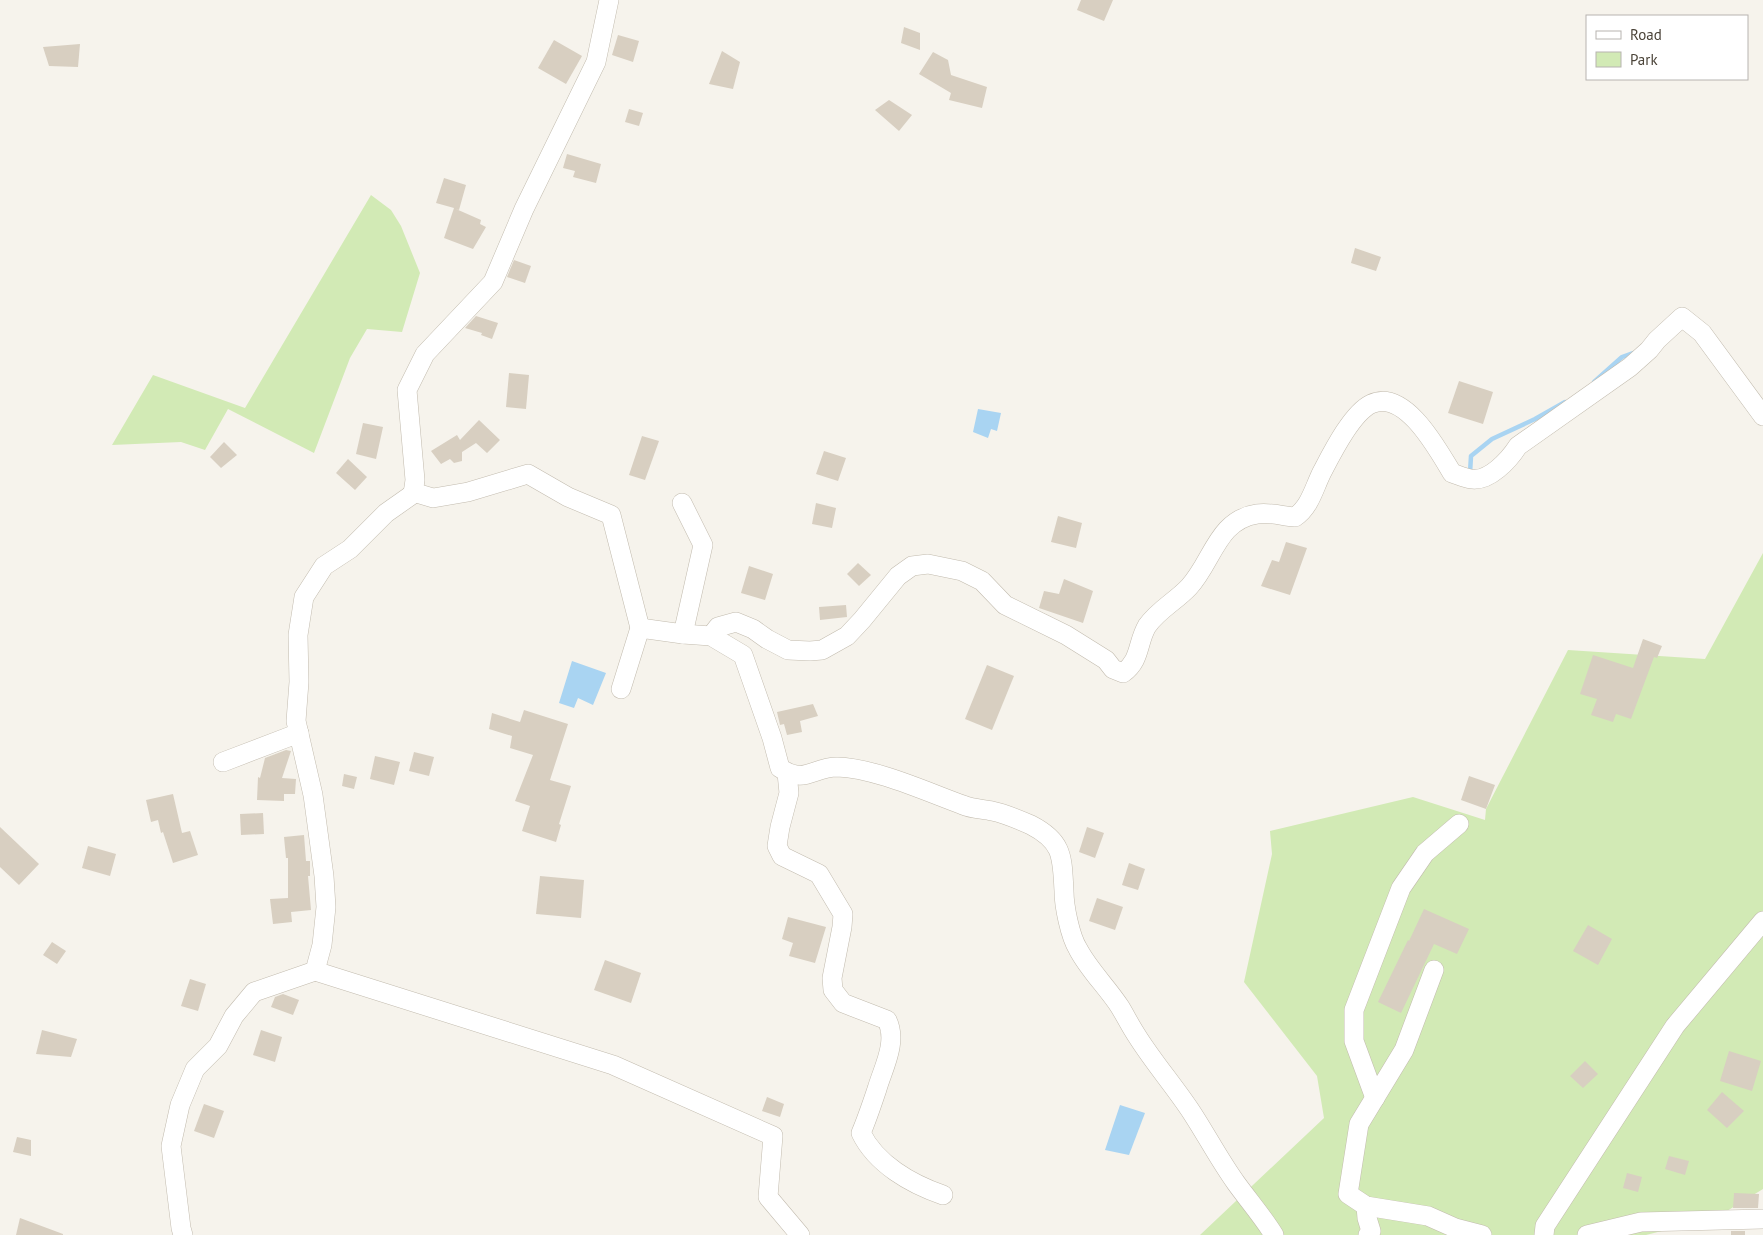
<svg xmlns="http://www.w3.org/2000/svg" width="1763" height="1235" font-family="'PT Sans',sans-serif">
<rect width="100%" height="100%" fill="#f6f3ec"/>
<g fill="#d2eab5">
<polygon points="371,195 391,210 401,226 420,273 402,332 367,329 350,358 314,453 228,409 205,450 181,442 112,445 153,375 245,408"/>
<polygon points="1763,553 1763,1189 1717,1217 1646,1235 1200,1235 1324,1118 1317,1076 1244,982 1272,854 1270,831 1413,797 1485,820 1486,809 1568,650 1705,659"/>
</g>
<g fill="#a9d4f2">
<polygon points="978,409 1001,413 997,431 991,429 988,438 973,432"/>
<polygon points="572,661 606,673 593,705 578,698 574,708 559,703"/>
<polygon points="1120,1105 1145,1113 1129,1155 1105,1150"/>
</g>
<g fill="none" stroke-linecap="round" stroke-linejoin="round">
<g stroke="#a9d4f2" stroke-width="4.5">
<polyline points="1594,382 1622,357 1633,353"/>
<polyline points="1470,473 1471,456 1492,439 1535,419 1565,402"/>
</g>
</g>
<g fill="#d8cfc1">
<polygon points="1081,0 1113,0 1104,21 1077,10"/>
<polygon points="904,27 920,33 920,50 901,43"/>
<polygon points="618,35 639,41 633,62 612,55"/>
<polygon points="554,40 582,56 566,84 538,68"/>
<polygon points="80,44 78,67 49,66 43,47"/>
<polygon points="722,51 740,62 733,89 709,84"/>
<polygon points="933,52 948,60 951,75 987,87 982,108 949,100 951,93 919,74"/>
<polygon points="889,100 912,115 899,131 875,110"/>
<polygon points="629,109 643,113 639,126 625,122"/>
<polygon points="567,154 601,164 596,183 573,177 575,171 563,168"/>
<polygon points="444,178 466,185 459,210 456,209 481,220 480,224 486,227 473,249 444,238 454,208 436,203"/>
<polygon points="1355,248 1381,257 1376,271 1351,263"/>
<polygon points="514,260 531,266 525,283 507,277"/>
<polygon points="476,316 498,323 492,339 481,335 482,333 465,328"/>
<polygon points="509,373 529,375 526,409 506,407"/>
<polygon points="1459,381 1493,392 1483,424 1448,413"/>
<polygon points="479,420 500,440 487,453 476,443 462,452 462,461 454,463 450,459 441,464 431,451 457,435 460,440"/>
<polygon points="363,423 383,427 376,459 356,454"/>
<polygon points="642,436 659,441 645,480 629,475"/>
<polygon points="224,442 237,455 221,468 210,457"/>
<polygon points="824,451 846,458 838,481 816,474"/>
<polygon points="348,459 367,477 355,490 336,473"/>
<polygon points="816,503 836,508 832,528 812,524"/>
<polygon points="1058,516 1082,523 1076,548 1051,542"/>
<polygon points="1286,542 1307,548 1290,595 1261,586 1272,560 1279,562"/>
<polygon points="858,563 871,575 859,586 847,574"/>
<polygon points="749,566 773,574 765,600 741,593"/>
<polygon points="1064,579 1093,591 1083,623 1039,608 1044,591 1059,594"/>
<polygon points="846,605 847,617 820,620 819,607"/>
<polygon points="1643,639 1662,646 1657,658 1654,657 1631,719 1616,714 1613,722 1591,715 1597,699 1580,694 1593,655 1633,668"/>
<polygon points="987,665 1014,676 992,730 965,719"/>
<polygon points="813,704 818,716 800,721 802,732 787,735 784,724 780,725 777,712"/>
<polygon points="524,710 568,724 550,780 571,786 559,824 561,825 556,842 522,831 530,806 515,801 533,755 510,748 512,736 489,729 492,713 520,722"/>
<polygon points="286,750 291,751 282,778 296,779 295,794 284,794 284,801 257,800 258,777 260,778 265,758"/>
<polygon points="414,752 434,757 429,776 409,771"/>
<polygon points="375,756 400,762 394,785 370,779"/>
<polygon points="344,774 357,777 354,789 342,786"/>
<polygon points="1469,776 1495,785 1486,809 1461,800"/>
<polygon points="173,794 182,833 190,831 198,855 173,863 163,832 161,833 158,820 151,822 146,800"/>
<polygon points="263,813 264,834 241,835 240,814"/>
<polygon points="0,827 39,864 19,885 0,867"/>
<polygon points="1087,827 1104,833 1095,858 1079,852"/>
<polygon points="304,835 306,861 310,861 310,876 308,876 311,910 291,912 292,922 273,924 270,899 288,898 288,858 286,858 284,837"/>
<polygon points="88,846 116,854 110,876 82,868"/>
<polygon points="1129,863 1145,869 1138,890 1122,885"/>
<polygon points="540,876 584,880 581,918 536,914"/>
<polygon points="1097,898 1123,907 1115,930 1089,921"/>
<polygon points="1424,909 1469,929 1457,954 1434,944 1401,1013 1378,1002 1408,940 1409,941"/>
<polygon points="788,917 826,927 815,963 789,956 793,943 782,939"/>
<polygon points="1588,925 1612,939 1598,965 1573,951"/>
<polygon points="52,942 66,951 57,964 43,955"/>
<polygon points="605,960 641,973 631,1003 594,990"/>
<polygon points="190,979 206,984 198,1011 181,1006"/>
<polygon points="283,994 299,1000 293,1015 271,1007 275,997"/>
<polygon points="42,1030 77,1039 71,1057 36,1054"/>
<polygon points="261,1030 282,1037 275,1062 253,1055"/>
<polygon points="1729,1051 1761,1061 1752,1091 1720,1081"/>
<polygon points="1585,1061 1598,1074 1583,1088 1570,1076"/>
<polygon points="1722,1092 1744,1111 1727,1128 1707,1110"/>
<polygon points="767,1097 784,1104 780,1117 762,1111"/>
<polygon points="204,1104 224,1111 214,1138 194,1131"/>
<polygon points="17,1137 31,1140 31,1156 13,1152"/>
<polygon points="1669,1156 1689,1161 1685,1175 1665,1169"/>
<polygon points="1627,1173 1642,1177 1638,1192 1623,1188"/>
<polygon points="1734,1193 1759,1194 1758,1208 1733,1208"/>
<polygon points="20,1218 63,1234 63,1235 16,1235"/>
<rect x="1731" y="1231" width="14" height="4"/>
</g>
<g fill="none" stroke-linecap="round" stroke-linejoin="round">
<g stroke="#c2bbae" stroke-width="20">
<g id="minor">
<polyline points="413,492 433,498 468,492 528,474 568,497 611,515 640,628"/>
<path d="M683,634L711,636L743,655L772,738L780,768C805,785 813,767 837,767C875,768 927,792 963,805C972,809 983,809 992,811C1002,813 1022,821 1031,825C1064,842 1062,858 1064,891C1064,906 1070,936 1078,949C1089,970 1107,987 1120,1007C1126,1017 1131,1027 1137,1036C1154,1063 1175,1087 1192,1113C1207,1136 1220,1161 1236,1183C1249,1201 1263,1217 1274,1235"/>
<path d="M711,636L718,627L736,622L753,629L767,639L788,650L810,651L822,650L847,636L862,620L898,576L912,566L928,564L962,571L982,581L1005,605L1066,635L1106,660L1113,669L1123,673C1141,660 1137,643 1147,626C1158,610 1176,601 1189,587C1213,561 1217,520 1257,514C1270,512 1282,516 1295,517C1310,507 1314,488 1322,472C1332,453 1352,413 1371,404C1405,388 1438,450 1452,473C1458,475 1465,478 1471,479C1489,482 1509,460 1518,446L1630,367L1649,350L1657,340L1682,317L1702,333L1763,416"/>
<polyline points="621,689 640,628 683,634 703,545 682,503"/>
<polyline points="223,762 299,733"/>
<path d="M787,773L789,793L780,827L777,846L782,856L819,874L843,914L842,927L832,978L833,990L843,1003L887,1020C898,1042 883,1068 877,1089C872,1104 867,1119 861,1133C876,1164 911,1184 943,1195"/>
<polyline points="1434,970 1404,1050 1359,1124 1348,1194 1366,1206 1428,1216 1455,1228 1482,1235"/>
<polyline points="315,971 613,1065 773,1136 768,1197 800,1235"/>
<polyline points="1375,1098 1354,1041 1354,1010 1401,888 1425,853 1459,824"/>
<polyline points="1366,1206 1367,1218 1371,1231 1368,1235"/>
<polyline points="183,1235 181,1228 171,1146 180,1105 195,1069 218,1046 234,1016 254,992 315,971 322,945 326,907 324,876 313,795 296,721 299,682 298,635 304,597 324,566 350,549 386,513 413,494 415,480 407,390 425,354 493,282 524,209 596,62 609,0"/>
<polyline points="1544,1235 1545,1226 1675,1026 1763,921"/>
<polyline points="1587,1235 1641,1222 1763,1219"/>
</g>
</g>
<use href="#minor" stroke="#fff" stroke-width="19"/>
</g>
<rect x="1586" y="15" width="162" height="65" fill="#ffffff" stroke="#b7b4b0"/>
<rect x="1596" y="31" width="25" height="8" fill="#ffffff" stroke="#b7b4b0"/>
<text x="1630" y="40" font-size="15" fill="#4b4439">Road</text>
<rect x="1596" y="52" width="25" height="15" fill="#d2eab5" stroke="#b7b4b0"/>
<text x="1630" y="65" font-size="15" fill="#4b4439">Park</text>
</svg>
